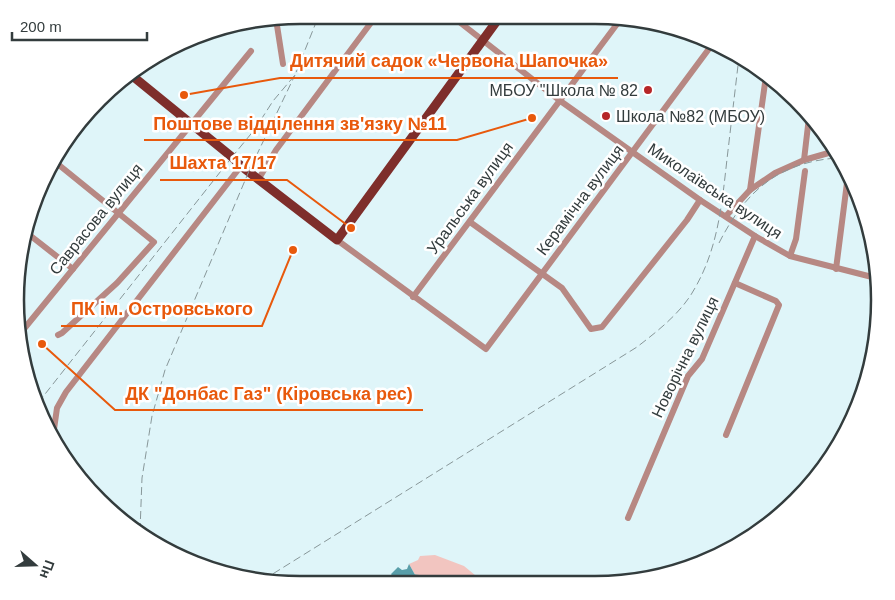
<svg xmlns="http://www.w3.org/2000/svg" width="895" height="600" font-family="Helvetica,sans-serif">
<rect width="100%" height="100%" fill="#dff5f9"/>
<polygon fill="#f2c5c0" points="435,555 464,566 481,580 487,583 419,582 409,564 418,560 420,556"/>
<polygon fill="#599ea9" points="409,564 419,582 410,582 393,577 391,574 398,567 402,570 407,569"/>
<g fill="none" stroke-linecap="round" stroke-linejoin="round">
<polyline stroke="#599ea9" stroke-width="1" points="415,575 441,578 458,583"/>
<g stroke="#b78883" stroke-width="6">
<polyline points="453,17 559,100 700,200 755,236 790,256 876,278"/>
<polyline points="276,19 283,64"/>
<polyline points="804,160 809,117"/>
<polyline points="54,161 154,242 117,283 62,333 58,335"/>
<polyline points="258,180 276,150 376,16"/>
<polyline points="750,190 775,173 804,160 832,152"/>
<polyline points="726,216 750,190 766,76"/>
<polyline points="470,222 562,288 591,329 602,327 687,220 700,200"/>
<polyline points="27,233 73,269"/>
<polyline points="337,240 486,349 714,42"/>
<polyline points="790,256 796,239 805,171"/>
<polyline points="836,269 848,175"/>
<polyline points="413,297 620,20"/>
<polyline points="19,335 251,51"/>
<polyline points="726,435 779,305 776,301 735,283"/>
<polyline points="62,453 53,436 57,408 66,392 241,166"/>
<polyline points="628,518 688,376 702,359 755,236"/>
</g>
<polyline stroke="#7e2e2b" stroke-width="9" points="130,74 232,157 241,166 337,240 499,18"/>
<g stroke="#889799" stroke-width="1" stroke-dasharray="8 4" stroke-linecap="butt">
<path d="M719,243C745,192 777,163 836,158"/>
<polyline points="38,403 232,157 255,129 273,101 295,75 319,15"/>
<polyline points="140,531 142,478 152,416 165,370 249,171 295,75"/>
<path d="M263,580L637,347C659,330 682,312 695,288C718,248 722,204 727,159C731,125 735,91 739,57"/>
</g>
</g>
<g fill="#b62628" stroke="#fff" stroke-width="2">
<circle cx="648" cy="90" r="5"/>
<circle cx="606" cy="116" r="5"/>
</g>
<g text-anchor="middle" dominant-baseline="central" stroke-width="5" stroke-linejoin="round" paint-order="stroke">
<g font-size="16" fill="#333c3d" stroke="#fff" text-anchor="end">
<text x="638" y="90">МБОУ "Школа № 82</text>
<text x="616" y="116" text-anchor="start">Школа №82 (МБОУ)</text>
</g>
<g font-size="16" fill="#333c3d" stroke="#fff">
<text transform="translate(715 191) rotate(34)">Миколаївська вулиця</text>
<text transform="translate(470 198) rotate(-54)">Уральська вулиця</text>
<text transform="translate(580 200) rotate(-53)">Керамічна вулиця</text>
<text transform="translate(96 219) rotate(-51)">Саврасова вулиця</text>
<text transform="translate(685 357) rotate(-64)">Новорічна вулиця</text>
</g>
</g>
<path d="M0 0H895V600H0ZM300 24H595A276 276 0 0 1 871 300V300A276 276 0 0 1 595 576H300A276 276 0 0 1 24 300V300A276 276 0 0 1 300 24Z" fill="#fff" fill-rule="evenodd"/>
<path fill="none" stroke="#333c3d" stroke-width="2.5" d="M300 24H595A276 276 0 0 1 871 300V300A276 276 0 0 1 595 576H300A276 276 0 0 1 24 300V300A276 276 0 0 1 300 24Z"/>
<path fill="none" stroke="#e8590c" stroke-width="2" d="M184 95L280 78H618M532 118L457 140H144M351 228L287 180H160M293 250L262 326H61M42 344L115 410H423"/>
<g fill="#e8590c" stroke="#fff" stroke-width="2">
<circle cx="184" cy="95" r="5"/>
<circle cx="532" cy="118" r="5"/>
<circle cx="351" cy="228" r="5"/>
<circle cx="293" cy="250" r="5"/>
<circle cx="42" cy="344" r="5"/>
</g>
<g font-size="18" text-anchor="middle" font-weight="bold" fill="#e8590c" stroke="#fff" stroke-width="5" stroke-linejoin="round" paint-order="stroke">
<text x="449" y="67">Дитячий садок «Червона Шапочка»</text>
<text x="300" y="130">Поштове відділення зв'язку №11</text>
<text x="223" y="169">Шахта 17/17</text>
<text x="162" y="315">ПК ім. Островського</text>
<text x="269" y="400">ДК "Донбас Газ" (Кіровська рес)</text>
</g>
<g transform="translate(35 565) rotate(110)" stroke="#ffffff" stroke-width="4" paint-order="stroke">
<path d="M0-4L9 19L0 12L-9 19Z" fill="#333c3d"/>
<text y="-8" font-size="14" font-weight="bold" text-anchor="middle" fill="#333c3d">Пн</text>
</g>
<path d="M12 32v8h135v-8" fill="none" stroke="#333c3d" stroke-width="2.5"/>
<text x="20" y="32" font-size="15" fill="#333c3d" stroke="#ffffff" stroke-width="4" paint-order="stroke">200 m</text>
</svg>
